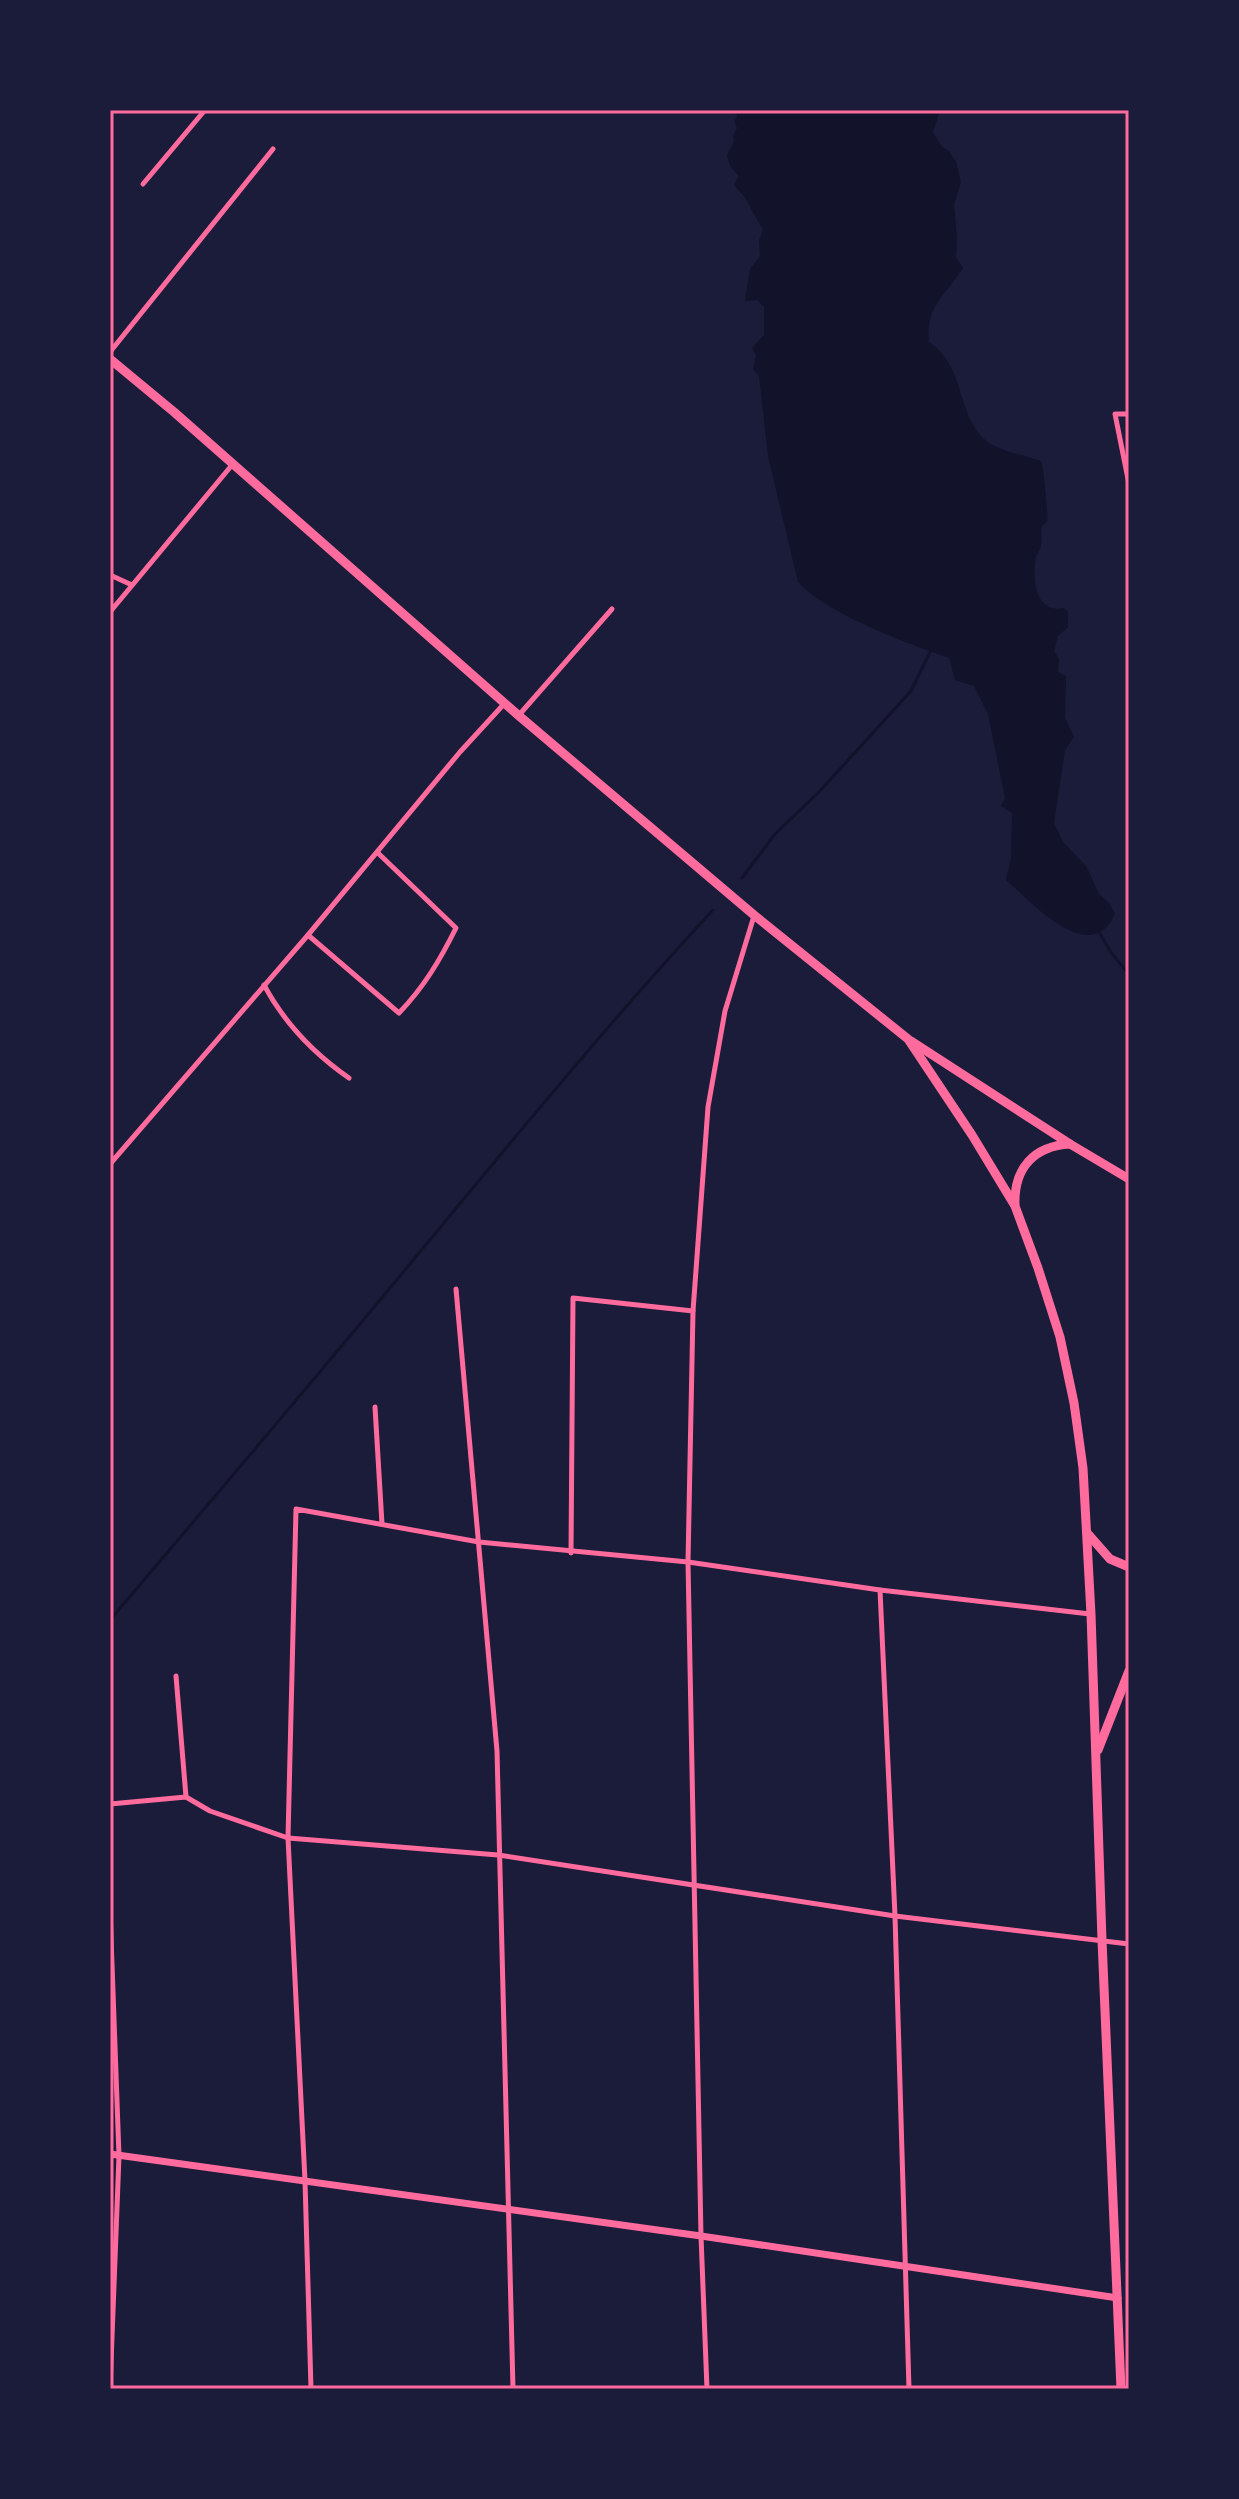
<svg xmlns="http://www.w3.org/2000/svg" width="1239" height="2499" font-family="'PT Sans Narrow',sans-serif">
<rect width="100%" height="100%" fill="#1b1b3a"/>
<path fill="#12122b" d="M736,110H940L933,132L942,147L949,151L956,162L961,182L954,204L957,237L956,257L963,268C945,296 925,307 929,342C965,366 956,411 983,438C996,451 1024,455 1041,461C1044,470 1048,512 1047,522L1042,526C1040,533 1043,539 1041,545C1041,549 1037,553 1036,557C1032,577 1034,614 1064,608L1068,612V627L1058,636L1054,651L1059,659L1058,672L1066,676L1065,718L1074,737L1065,750L1054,823L1063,842L1086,866L1099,894L1109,903L1115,914C1090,969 1031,901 1006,880L1011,858L1012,813L1001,806L1005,798L988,714L974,686L955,680L949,658C906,643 827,614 798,582L768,456L759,376L753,369L756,355L752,348L764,335V307L757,300L745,301L750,269L760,256L759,240L763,230L744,196L734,185L739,176L730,166L727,155L734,142L733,136L737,128L734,121L737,117Z"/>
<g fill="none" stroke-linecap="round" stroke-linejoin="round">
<g stroke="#12122b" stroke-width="3">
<polyline points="742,878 775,834 819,792 911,691 932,648"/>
<polyline points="1099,932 1112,954 1129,974"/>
<path d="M110,1620C212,1500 314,1380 414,1259C512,1141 609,1022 713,910"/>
</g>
<g stroke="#ff6b9d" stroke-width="5">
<polyline points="143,184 205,110"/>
<polyline points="110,352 273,149"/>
<polyline points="1129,414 1115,414 1129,484"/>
<polyline points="110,575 132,585"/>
<polyline points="110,612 232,465"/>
<polyline points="519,715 612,609"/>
<path d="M308,935L399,1013C424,987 440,960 456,928L378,853"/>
<path d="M264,985C285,1024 313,1053 349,1078"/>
<polyline points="110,1164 308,935 460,752 504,704"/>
<polyline points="456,1289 497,1751 513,2389"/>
<polyline points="375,1407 382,1524"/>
<polyline points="571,1553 573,1298 693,1311"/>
<polyline points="880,1590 1090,1614"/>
<polyline points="176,1676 186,1797"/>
<polyline points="110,1804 186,1797 210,1811 288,1838 498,1855 895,1916 1129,1944"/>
<polyline points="110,1909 119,2156 110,2389"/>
<polyline points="311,2389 305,2181 288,1838 296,1509 479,1542 688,1562 880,1590 895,1916 909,2389"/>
<polyline points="707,2389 701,2236 688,1562 693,1311 708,1107 725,1011 754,916"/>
</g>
<polyline stroke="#ff6b9d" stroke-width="7" points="110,2154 701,2236 1118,2298"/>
<g stroke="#ff6b9d" stroke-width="9">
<polyline points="110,359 174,412 518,715 754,915 908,1039 972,1135 1015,1206 1038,1268 1060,1337 1074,1403 1083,1468 1091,1614 1102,1940 1121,2389"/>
<polyline points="911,1041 1070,1144 1129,1179"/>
<path d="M1015,1204C1014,1168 1034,1146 1070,1144"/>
<polyline points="1088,1534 1110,1559 1129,1567"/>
<polyline points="1098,1750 1129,1671"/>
</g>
</g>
<rect width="1239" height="2499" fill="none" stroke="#1b1b3a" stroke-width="224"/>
<rect x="112" y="112" width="1015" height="2275" fill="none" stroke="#ff6b9d" stroke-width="3"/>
</svg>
